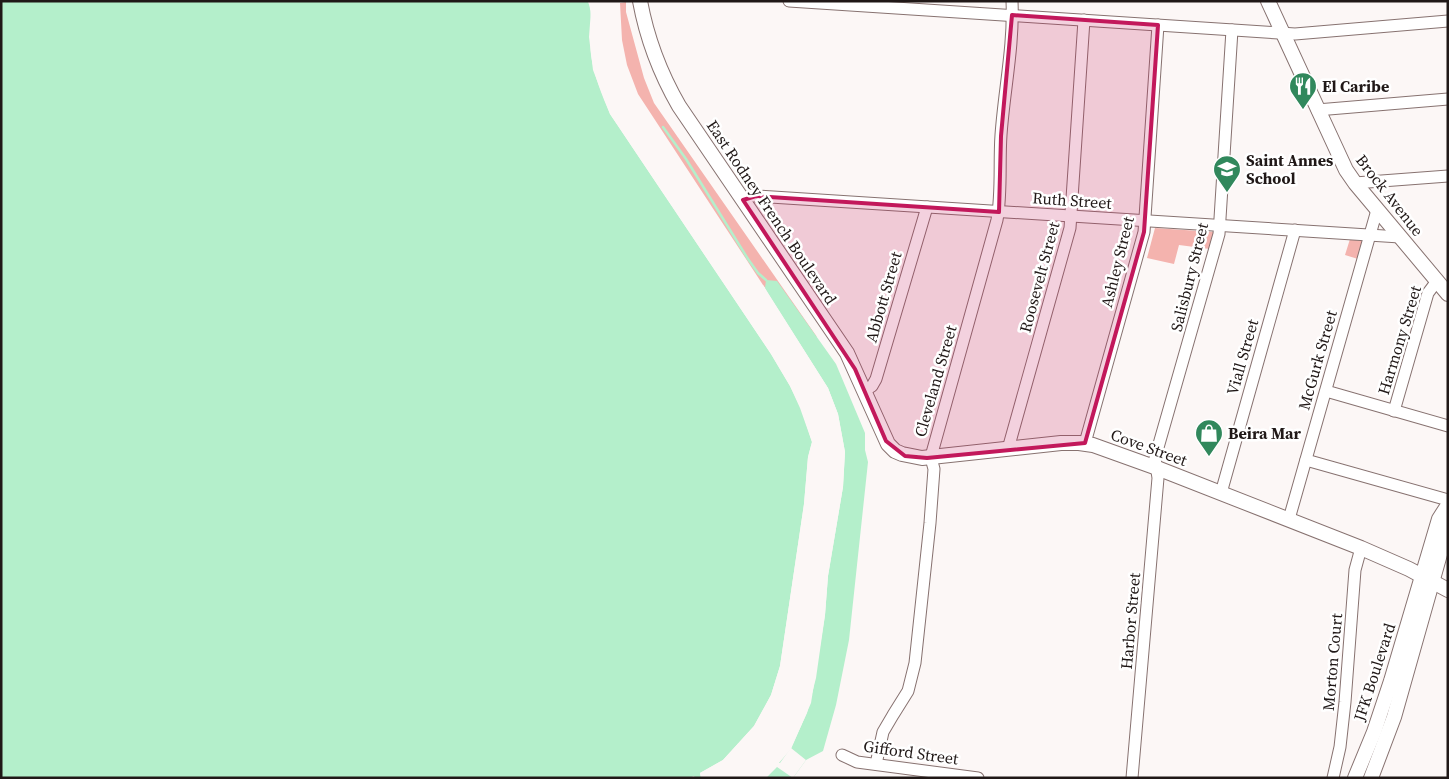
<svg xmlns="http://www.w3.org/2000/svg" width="1449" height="779" font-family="'Source Serif 4',serif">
<rect width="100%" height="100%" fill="#fcf7f6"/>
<g fill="#f4b3ae">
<polygon points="626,2 626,12 644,78 654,103 817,337 786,320 638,94 627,65 622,40 620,3"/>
<polygon points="1155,228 1214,232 1210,249 1179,245 1174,264 1147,258"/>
<polygon points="1350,239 1362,241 1358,259 1345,255"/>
</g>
<g fill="#b4efcb">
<path d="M1,1H588C594,18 589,37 591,55C594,76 602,95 610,114L771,354L790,386L801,408L812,442L808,457L804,504L780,666L771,695L754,726L723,760L700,773L701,778H695L694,776L689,778H1Z"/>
<polygon points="766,280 777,281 836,364 865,433 865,450 868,462 849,640 836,705 823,751 806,760 793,778 766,778 791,749 811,703 825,615 828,576 843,487 845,452 838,414 828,388 767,292 765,288"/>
</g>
<g fill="#fcf7f6">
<polygon points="588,1 591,1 593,10 592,37 596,69 612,113 773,353 792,385 803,407 814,442 810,457 806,504 783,666 773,696 756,728 725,761 703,774 704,778 701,778 700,773 723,760 754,726 771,695 780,666 804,504 808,457 812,442 800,408 790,386 771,354 610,114 593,70 589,37 591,10"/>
<polygon points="763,285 828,388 838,414 845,452 843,487 828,576 825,615 816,678 807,713 791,748 806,760 793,778 777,767 766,778 764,778 772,767 776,763 780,763 790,749 788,748 808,702 822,614 826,576 841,487 842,452 835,414 826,389 798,343 765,294"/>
</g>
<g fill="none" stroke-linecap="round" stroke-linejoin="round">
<polyline stroke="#b4efcb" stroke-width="2.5" points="663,127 686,159 748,259 758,273 766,280"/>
<g stroke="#877270" stroke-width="13">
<g id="minor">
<polyline points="789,1 1295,34 1448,21"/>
<polyline points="1317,110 1448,99"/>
<polyline points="1355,183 1448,176"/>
<polyline points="743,200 750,196 756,196 1400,237"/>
<polyline points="864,391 872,386 876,379 927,207"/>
<polyline points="1326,391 1448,426"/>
<polyline points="1394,411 1428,293 1437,281"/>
<polyline points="1085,443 1144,232 1158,25"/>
<polyline points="1008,449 1070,228 1084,20"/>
<polyline points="1306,460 1448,500"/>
<polyline points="1221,493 1295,230"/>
<polyline points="1289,519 1377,210"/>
<polyline points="842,755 857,762 978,778"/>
<path d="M876,764L883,732L893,715L908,691L915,663L930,523L934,469L931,458L932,453L997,220C1002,192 999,163 1001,135C1004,91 1014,46 1012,1"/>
<polyline points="1132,778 1158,478 1155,458 1219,234 1232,30"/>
<polyline points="1333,778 1340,747 1345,702 1355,570 1361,548"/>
</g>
</g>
<g stroke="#877270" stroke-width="16">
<g id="major">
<path d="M640,1C647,39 660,73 679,106L847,353L888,444L895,451L902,454L922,458L1061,443H1079L1093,445L1157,468L1361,548L1409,569L1448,590"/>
<polyline points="1268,1 1346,170 1355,183 1448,294"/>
<polyline points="1355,778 1374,732 1391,681 1439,519 1448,505"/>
<polyline points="1371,778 1394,717 1448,526"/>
</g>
</g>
<use href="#minor" stroke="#fff" stroke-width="11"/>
<use href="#major" stroke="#fff" stroke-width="14"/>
</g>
<path fill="#c2185b" fill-opacity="0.2" stroke="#c2185b" stroke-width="4" stroke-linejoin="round" d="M1012,15L1158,25L1144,232L1085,443L927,458L905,456L886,441L855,369L743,200L756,196L999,212L1001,136Z"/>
<defs>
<g id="restaurant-pin" transform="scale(1.4375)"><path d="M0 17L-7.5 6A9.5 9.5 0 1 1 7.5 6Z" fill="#31885c" stroke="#fff"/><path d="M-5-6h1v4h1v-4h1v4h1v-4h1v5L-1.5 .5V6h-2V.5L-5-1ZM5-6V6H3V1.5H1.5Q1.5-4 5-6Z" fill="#fff"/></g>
<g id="school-pin" transform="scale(1.4375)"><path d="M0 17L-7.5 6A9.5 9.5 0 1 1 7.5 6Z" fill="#31885c" stroke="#fff"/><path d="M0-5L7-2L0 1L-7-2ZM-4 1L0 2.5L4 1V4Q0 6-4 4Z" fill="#fff"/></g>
<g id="shop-pin" transform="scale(1.4375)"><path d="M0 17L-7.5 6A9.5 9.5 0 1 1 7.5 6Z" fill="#31885c" stroke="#fff"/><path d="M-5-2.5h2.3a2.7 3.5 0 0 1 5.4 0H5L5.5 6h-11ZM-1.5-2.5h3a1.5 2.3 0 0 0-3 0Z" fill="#fff"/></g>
</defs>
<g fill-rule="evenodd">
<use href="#restaurant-pin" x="1303" y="86"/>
<use href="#school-pin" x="1227" y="169"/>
<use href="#shop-pin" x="1209" y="433"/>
</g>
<g text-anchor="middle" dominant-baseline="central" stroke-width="5" stroke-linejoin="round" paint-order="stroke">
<g font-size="16" font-weight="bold" fill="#201817" stroke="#fff" text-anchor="start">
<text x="1322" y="86">El Caribe</text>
<text x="1246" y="160">Saint Annes<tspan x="1246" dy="18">School</tspan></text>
<text x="1228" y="433">Beira Mar</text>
</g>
<g font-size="16" fill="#201817" stroke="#fff">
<text transform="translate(1390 195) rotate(52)">Brock Avenue</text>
<text transform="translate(1072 200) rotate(4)">Ruth Street</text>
<text transform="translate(772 212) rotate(56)">East Rodney French Boulevard</text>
<text transform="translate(1117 262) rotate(-76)">Ashley Street</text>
<text transform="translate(1039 277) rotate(-75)">Roosevelt Street</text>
<text transform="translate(1189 277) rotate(-76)">Salisbury Street</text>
<text transform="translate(883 297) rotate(-74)">Abbott Street</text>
<text transform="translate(1399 340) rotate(-73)">Harmony Street</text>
<text transform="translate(1242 357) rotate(-74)">Viall Street</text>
<text transform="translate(1317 360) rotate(-74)">McGurk Street</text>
<text transform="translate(935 381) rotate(-74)">Cleveland Street</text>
<text transform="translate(1149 447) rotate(20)">Cove Street</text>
<text transform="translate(1130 621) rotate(-85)">Harbor Street</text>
<text transform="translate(1332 662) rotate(-85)">Morton Court</text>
<text transform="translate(1374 672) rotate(-72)">JFK Boulevard</text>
<text transform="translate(911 752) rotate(8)">Gifford Street</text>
</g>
</g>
<rect width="1449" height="779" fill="none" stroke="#201817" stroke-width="5"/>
</svg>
